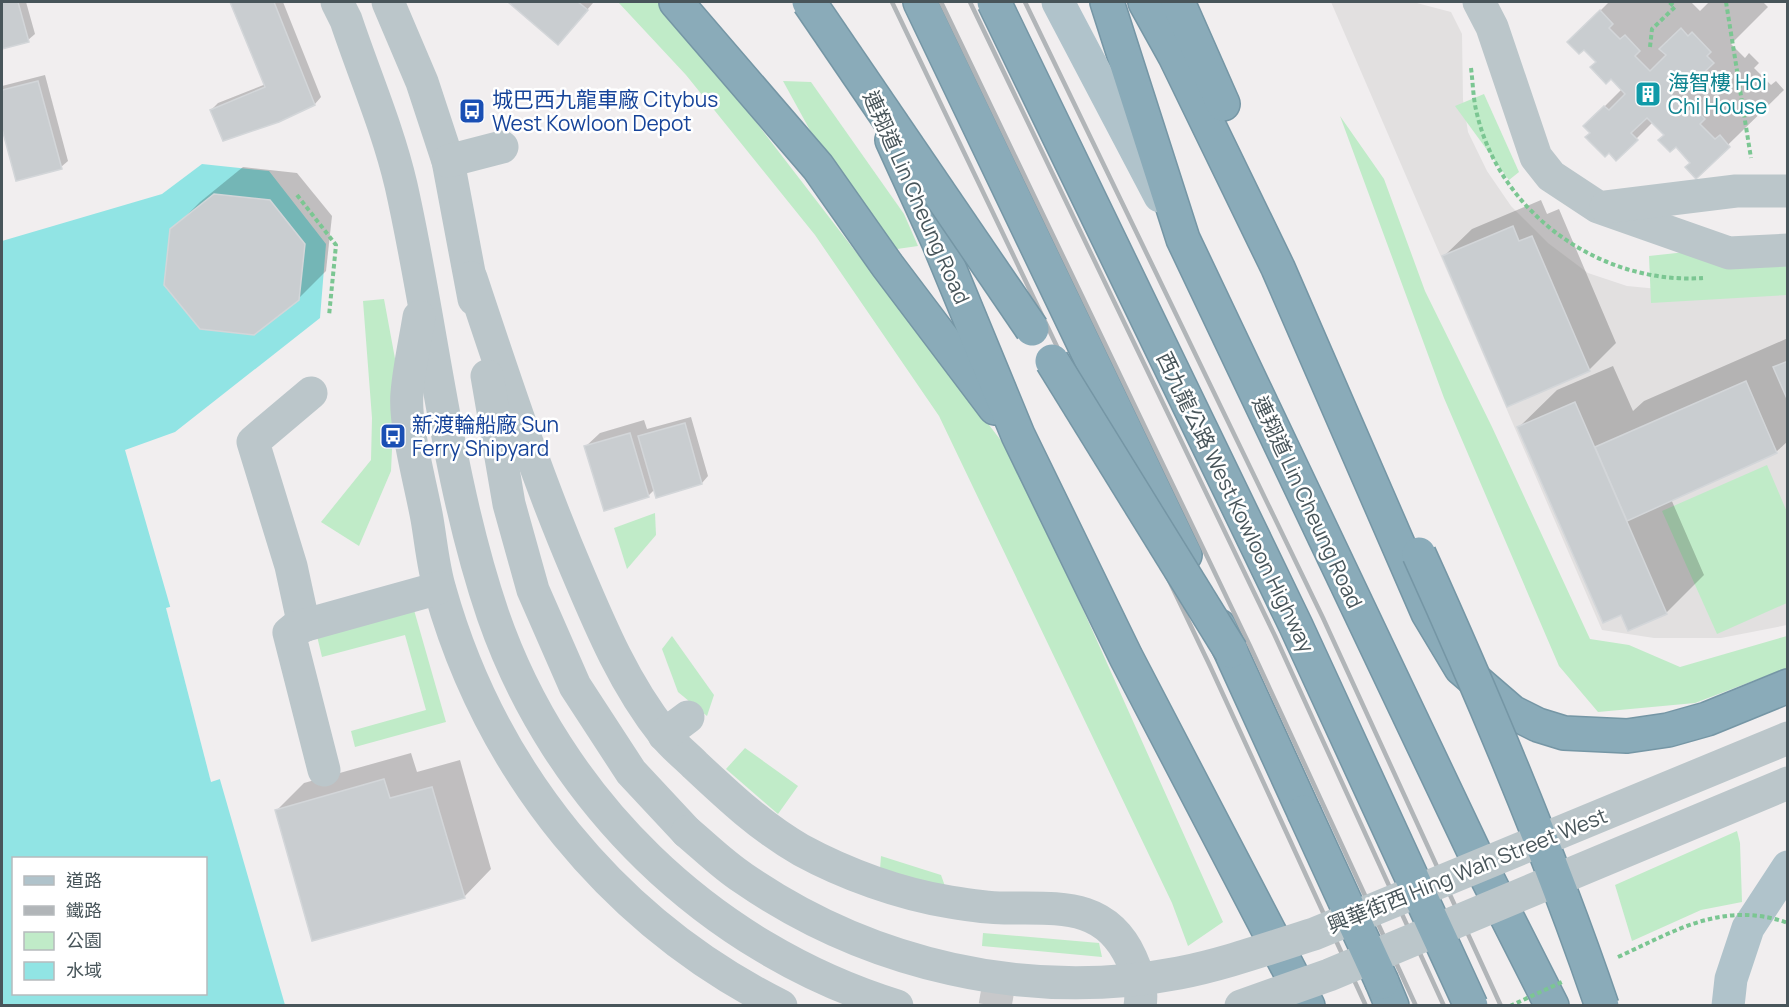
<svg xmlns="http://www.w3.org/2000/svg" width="1789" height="1007" font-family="Manrope,'Noto Sans TC',sans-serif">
<rect width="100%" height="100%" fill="#f1eeef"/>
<polygon fill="#e2e0e0" points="1331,2 1413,2 1451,12 1462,34 1463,100 1468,132 1487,171 1511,206 1548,243 1588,273 1627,286 1669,290 1787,279 1787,625 1721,638 1654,638 1602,630"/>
<g fill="#c0ebc8">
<polygon points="618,2 657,2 722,78 1016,460 1223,922 1188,946 1172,903 939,416 815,235 686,75"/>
<polygon points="783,81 811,82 904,214 918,246 897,249 857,209 828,163"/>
<polygon points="1484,94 1519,172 1509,180 1455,106"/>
<polygon points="1340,116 1384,179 1425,291 1492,427 1590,639 1629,645 1680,667 1787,636 1787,668 1695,703 1598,712 1559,666 1444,398"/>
<polygon points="1787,241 1787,295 1651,303 1649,256"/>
<polygon points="384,299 396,364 391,471 359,546 321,522 371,460 372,418 363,301"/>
<polygon points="1767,465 1787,512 1787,603 1717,634 1662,511"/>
<polygon points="655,513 656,535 627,569 614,528"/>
<polygon points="414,610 446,722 355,747 351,731 426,710 405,635 322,657 317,636"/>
<polygon points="672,636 714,695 707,716 678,692 662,649"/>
<polygon points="745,748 798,786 778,814 726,769"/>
<polygon points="1737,831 1740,843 1742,902 1701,910 1632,941 1615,885"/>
<polygon points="881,856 941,875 946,889 880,869"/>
<polygon points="983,933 1099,943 1102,957 982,946"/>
</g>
<path fill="#91e4e4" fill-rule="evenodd" d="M202,164L269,171L326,244L320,318L175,432L125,450L285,1005L2,1006V241L162,194ZM14,858H206V994H14Z"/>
<polygon fill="#f1eeef" points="173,606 223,778 211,782 166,608"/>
<g fill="#0003">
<polygon points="2,2 26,2 35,34 28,40 2,47"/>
<polygon points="232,2 283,2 321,97 315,104 211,110 218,103 266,84"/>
<polygon points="510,2 592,2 593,3 564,36"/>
<polygon points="1609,2 1691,2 1700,11 1709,2 1763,2 1768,7 1731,44 1745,58 1749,53 1759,63 1754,68 1771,85 1776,81 1784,90 1696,176 1692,162 1653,122 1616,159 1585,126 1622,89 1584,48 1569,42"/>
<polygon points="45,75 68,161 61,167 17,179 2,124 2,86"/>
<polygon points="243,167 297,173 332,216 326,271 298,299 172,230 200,202"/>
<polygon points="1541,200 1547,214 1559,209 1616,343 1589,370 1444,256 1472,229"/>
<polygon points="1788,338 1788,441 1776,452 1671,499 1704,575 1666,613 1629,629 1519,427 1557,390 1613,366 1633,411 1644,401"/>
<polygon points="691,417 708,476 702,483 655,489 649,495 605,509 585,447 600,433 644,420 647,429"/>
<polygon points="411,753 417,772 460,760 491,869 464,897 276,811 304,783"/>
</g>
<g fill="#c9cdd0" stroke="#d3d6d9" stroke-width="1.5">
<polygon points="2,2 18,2 29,42 2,49"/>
<polygon points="230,2 274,2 315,105 279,122 223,141 210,110 265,87"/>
<polygon points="508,2 578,2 588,10 558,45"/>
<polygon points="1600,10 1613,24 1609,28 1620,39 1625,35 1640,51 1635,56 1650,71 1666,55 1659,49 1681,28 1688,36 1692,32 1711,52 1707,56 1714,63 1692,84 1688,79 1671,94 1689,112 1693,107 1705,119 1700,124 1715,139 1720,135 1730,147 1696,179 1685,167 1690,163 1676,147 1670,152 1658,140 1664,135 1647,118 1631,133 1638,140 1616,161 1609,153 1605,157 1585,137 1590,133 1583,126 1604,106 1609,110 1625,94 1611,79 1606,84 1590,67 1596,62 1584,50 1579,54 1567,42"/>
<polygon points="38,81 62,169 16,181 2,129 2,90"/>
<polygon points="214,194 270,200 305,244 299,300 254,335 200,329 164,285 170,229"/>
<polygon points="1513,226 1519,241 1532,236 1590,371 1507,407 1442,256"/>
<polygon points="1788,361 1788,401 1773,367"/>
<polygon points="1746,381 1777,453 1627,521 1595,447"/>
<polygon points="1575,402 1667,614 1628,631 1621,615 1603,623 1517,427"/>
<polygon points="685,423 702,484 656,498 638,436"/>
<polygon points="630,433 649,497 604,511 584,446"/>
<polygon points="384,779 390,798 432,787 465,898 312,941 275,810"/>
</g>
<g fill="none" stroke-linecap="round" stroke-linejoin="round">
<polyline stroke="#c7c8ca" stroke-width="33" stroke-dasharray="33 16" stroke-linecap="butt" points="995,1006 998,989"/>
<g stroke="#7596a5" stroke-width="36">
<g id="highway">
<polyline points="676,2 818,167 887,265 995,408"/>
<polyline points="920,2 1185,555"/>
<polyline points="1107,2 1183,239 1478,860 1552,1006"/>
<polyline points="1145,2 1175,56 1278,268 1428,613 1461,668 1512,712 1538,725 1564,733 1627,736 1668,730 1707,719 1788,686"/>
<polyline points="1178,2 1223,104"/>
<polyline points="892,140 938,241 1018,435 1126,657 1308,1006"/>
<polyline points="1219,626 1304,812"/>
<polyline points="1382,982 1392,1006"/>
</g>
</g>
<g stroke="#7bc692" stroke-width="4" stroke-dasharray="4.5 3" stroke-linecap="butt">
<polyline points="1726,2 1751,158"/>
<polyline points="1650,47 1652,29 1675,7 1669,2"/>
<path d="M1471,68C1473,83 1473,99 1477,114C1501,215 1602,285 1703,278"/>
<polyline points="297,195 336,245 329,316"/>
</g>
<g stroke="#bbc6ca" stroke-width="33">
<path d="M337,2L346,20C364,74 388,129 401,185C433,327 446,477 493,615C557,800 709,948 897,1006"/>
<polyline points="388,2 422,82 448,161 474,299"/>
<polyline points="1479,2 1492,27 1536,157 1551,176 1598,207 1729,253 1788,250"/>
<polyline points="448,161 502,147"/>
<polyline points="1606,207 1736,191 1788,191"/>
<path d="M471,278C504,377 536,475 577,571C601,628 625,685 664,734C672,745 685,755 695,765C728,796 761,827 801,850C845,874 900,894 950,902C968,905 987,908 1004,908C1056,909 1105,901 1131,958C1138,973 1143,989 1140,1006"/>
<path d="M419,317C415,342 409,368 407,393C404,425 421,485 427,519C431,542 433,567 440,590C491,771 613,922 781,1006"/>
<polyline points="487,376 509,504 533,590 575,686 631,772 687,832"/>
<polyline points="304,626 291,566 253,442 311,393"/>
<polyline points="664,735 688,717"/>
<polyline points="324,770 289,633 295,628 439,588"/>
</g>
<g stroke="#b0c3cb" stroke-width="33">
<polyline points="1058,2 1160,196"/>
<polyline points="1728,1006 1731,979 1748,928 1788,867"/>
</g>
<use href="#highway" stroke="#8aabb9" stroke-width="33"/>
<g stroke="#b1b5b8" stroke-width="4.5">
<polyline points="892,2 1210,666 1366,1006"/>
<polyline points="941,2 1250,646 1416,1006"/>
<polyline points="970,2 1275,636 1444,1006"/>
<polyline points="1025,2 1323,618 1501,1006"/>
</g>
<g stroke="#7596a5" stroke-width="36" stroke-linecap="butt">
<g id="highway-bridge">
<polyline points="809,2 1032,329"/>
<polyline points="994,2 1296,626 1471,1006"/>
<polyline points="1052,361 1231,651"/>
<path d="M1419,554C1486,702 1549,851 1602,1006"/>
<polyline points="1304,812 1382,982"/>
</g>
</g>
<g stroke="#7bc692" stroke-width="4" stroke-dasharray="4.5 3" stroke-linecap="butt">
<path d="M1618,957C1675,931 1723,900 1788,923"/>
<polyline points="1510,1006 1562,982"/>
</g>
<g stroke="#bbc6ca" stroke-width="33">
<path d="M687,832C705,847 723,865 743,878C869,965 1028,1002 1179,973C1225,964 1269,948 1314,934L1788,738"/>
<polyline points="1241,1006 1329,975 1788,783"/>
</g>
<use href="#highway-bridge" stroke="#8aabb9" stroke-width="33"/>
</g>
<defs>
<g id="building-square" transform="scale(1.35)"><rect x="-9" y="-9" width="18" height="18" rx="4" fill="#0f9aa8" stroke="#fff"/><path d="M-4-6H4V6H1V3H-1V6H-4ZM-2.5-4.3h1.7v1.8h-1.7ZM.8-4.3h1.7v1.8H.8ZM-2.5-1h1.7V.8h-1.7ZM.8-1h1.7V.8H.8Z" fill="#fff"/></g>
<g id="bus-square" transform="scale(1.35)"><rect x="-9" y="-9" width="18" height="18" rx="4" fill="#1a4fb4" stroke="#fff"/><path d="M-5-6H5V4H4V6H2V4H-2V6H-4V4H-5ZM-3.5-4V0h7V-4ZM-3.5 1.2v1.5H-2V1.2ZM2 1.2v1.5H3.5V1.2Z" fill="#fff"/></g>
</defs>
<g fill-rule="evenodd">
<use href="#building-square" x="1648" y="94"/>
<use href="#bus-square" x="472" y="111"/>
<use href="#bus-square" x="393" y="436"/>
</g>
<g text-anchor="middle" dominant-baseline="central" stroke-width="5" stroke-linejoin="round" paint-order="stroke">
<g font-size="21" fill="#0d838f" stroke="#fff" text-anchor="start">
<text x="1668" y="82">海智樓 Hoi<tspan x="1668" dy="24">Chi House</tspan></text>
</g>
<g font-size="21" fill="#164399" stroke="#fff" text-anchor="start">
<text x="492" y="99">城巴西九龍車廠 Citybus<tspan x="492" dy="24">West Kowloon Depot</tspan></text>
<text x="412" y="424">新渡輪船廠 Sun<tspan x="412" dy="24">Ferry Shipyard</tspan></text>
</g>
<g font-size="21" fill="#48555a" stroke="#fff">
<text transform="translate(917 197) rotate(66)">連翔道 Lin Cheung Road</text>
<text transform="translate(1236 502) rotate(64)">西九龍公路 West Kowloon Highway</text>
<text transform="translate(1308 502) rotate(65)">連翔道 Lin Cheung Road</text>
<text transform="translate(1467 870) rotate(-22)">興華街西 Hing Wah Street West</text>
</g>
</g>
<rect width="1789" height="1007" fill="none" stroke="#48555a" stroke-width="6"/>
<rect x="12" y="857" width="195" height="138" fill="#ffffff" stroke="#b6bbbd" stroke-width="1.5"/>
<rect x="24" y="876" width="30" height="9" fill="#b0c3cb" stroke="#b6bbbd" stroke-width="1.5"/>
<text x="66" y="887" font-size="18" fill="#48555a">道路</text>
<rect x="24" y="906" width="30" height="9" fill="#b1b5b8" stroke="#b6bbbd" stroke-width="1.5"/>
<text x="66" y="917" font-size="18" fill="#48555a">鐵路</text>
<rect x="24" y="932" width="30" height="18" fill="#c0ebc8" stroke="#b6bbbd" stroke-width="1.5"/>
<text x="66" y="947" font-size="18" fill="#48555a">公園</text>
<rect x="24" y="962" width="30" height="18" fill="#91e4e4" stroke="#b6bbbd" stroke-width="1.5"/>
<text x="66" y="977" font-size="18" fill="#48555a">水域</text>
</svg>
